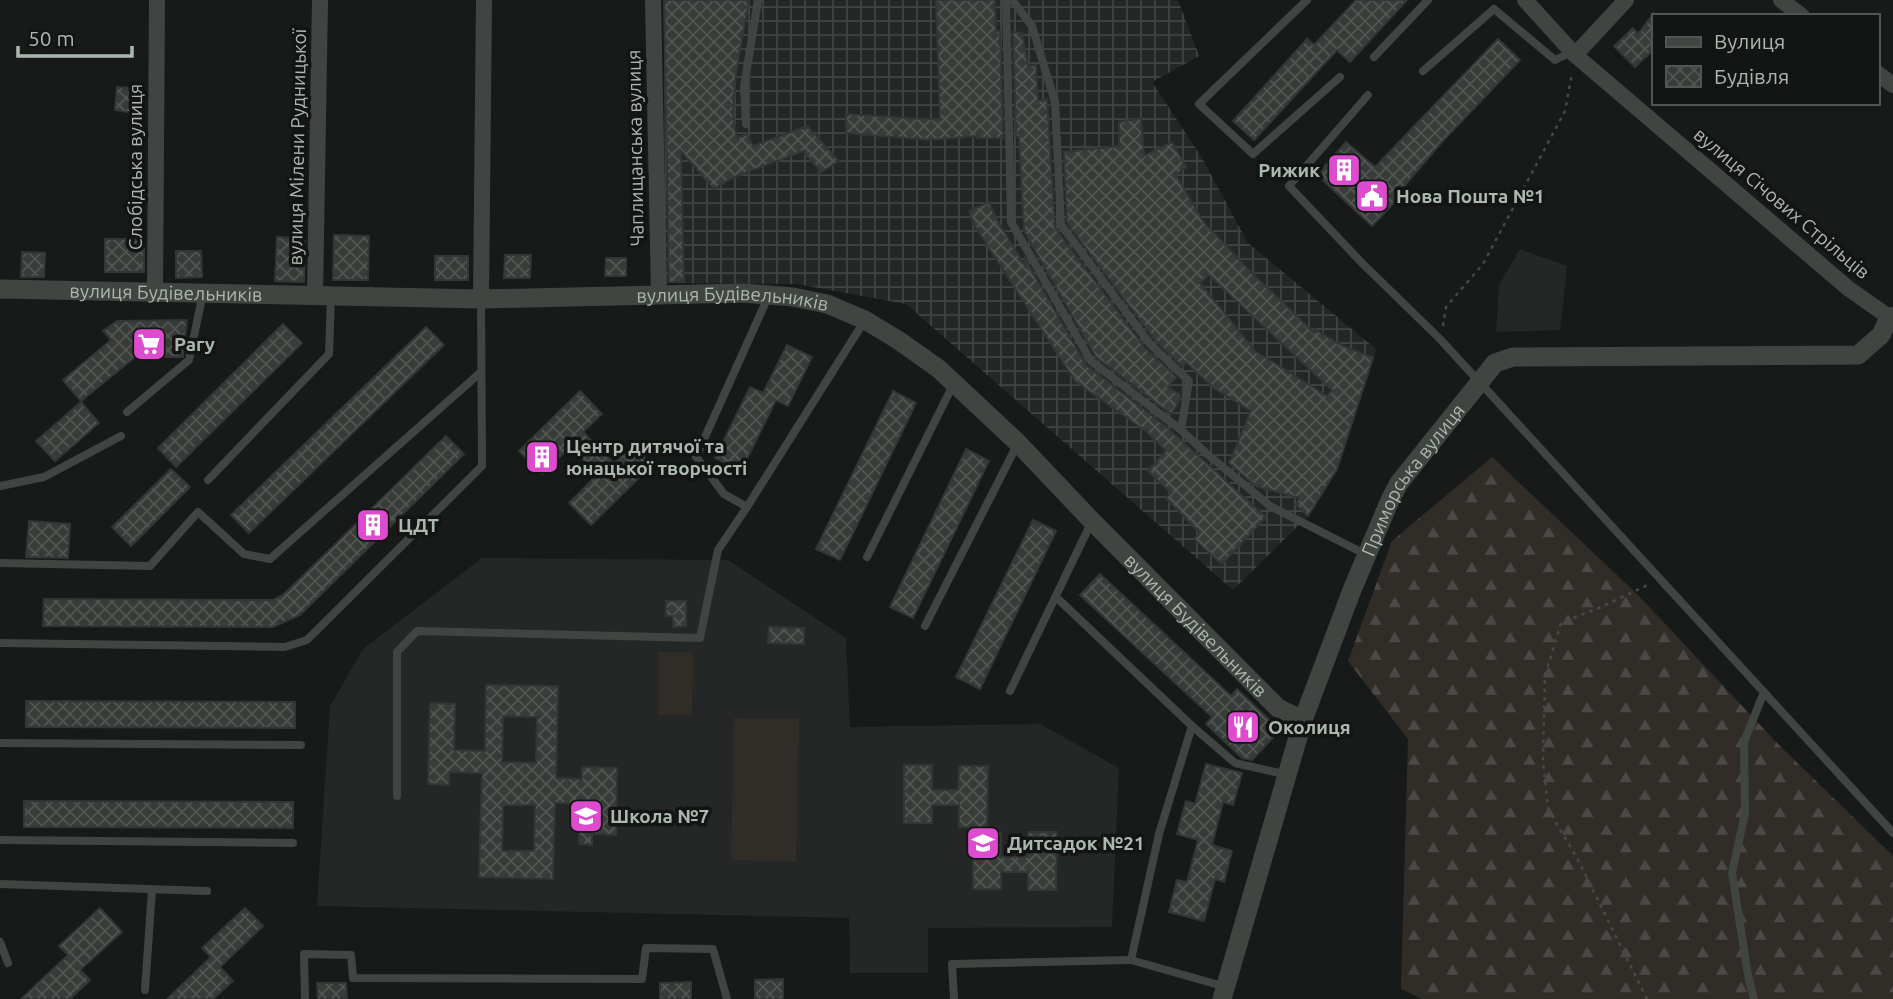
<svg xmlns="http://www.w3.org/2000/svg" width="1893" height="999" font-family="Ubuntu,sans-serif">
<defs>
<pattern id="industrial-grid" width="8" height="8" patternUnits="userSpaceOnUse" patternTransform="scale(1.75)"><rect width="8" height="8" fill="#242725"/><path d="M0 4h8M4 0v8" fill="none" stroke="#414442"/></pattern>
<pattern id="forest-firs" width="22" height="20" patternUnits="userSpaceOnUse" patternTransform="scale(1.75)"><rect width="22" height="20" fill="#302d29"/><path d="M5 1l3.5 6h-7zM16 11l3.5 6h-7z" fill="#4b4946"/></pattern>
<pattern id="building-cross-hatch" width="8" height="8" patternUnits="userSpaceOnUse" patternTransform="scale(1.75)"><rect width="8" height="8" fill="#383c39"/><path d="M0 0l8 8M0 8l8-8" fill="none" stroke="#525653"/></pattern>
</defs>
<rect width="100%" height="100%" fill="#181a19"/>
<g fill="#242725">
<polygon points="1520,249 1567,266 1560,330 1496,332 1499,285"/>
<polygon points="482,558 728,560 846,638 850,727 1040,724 1119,768 1112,927 928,928 928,973 850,973 849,918 317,906 330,706 363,649"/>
</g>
<polygon fill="url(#industrial-grid)" points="664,0 1178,0 1199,56 1152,82 1202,158 1248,243 1376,349 1337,469 1308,516 1233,590 906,304 797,284 665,283"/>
<g fill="#302d29">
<polygon points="658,652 693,652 692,715 658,715"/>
<polygon points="734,718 799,719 796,862 731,860"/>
</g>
<polygon fill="url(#forest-firs)" points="1492,457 1638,595 1775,741 1893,856 1893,999 1422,999 1401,989 1408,739 1348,661 1392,541"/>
<g fill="url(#building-cross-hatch)" stroke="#323634" stroke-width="2" fill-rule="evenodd">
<polygon points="664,0 749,0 736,73 733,114 737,138 747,134 753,146 807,126 839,161 821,172 803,151 734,177 714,189 681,151 684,282 669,282"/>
<polygon points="936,0 995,0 996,31 1000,31 1003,138 977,138 977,136 930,140 846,133 846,114 940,120"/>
<polygon points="1356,0 1407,0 1350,62 1337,50 1254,140 1233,121 1307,39 1314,45"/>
<polygon points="1653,14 1653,50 1635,67 1614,46 1633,28 1638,34"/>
<polygon points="1013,32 1022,33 1028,66 1036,65 1038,101 1047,99 1055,228 1145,348 1176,377 1168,387 1180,395 1179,402 1171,414 1096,357 1024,231 1019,137 1016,137"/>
<polygon points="1498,39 1520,60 1441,143 1400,191 1403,193 1372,226 1317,175 1346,142 1375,167"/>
<polygon points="117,87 133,88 133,113 115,110"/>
<path d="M1141,118L1144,156L1172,142L1186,167L1176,175L1204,223L1254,275L1314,333L1316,330L1341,345L1373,358L1337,469L1308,516L1296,505L1299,498L1256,486L1229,463L1251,411L1214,388L1186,362L1183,367L1155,340L1067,223L1064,152L1119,146V122ZM1209,275L1332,390L1327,396L1255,351L1200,283Z"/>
<polygon points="989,202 997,220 1025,266 1025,259 1086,365 1164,425 1266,517 1222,564 1194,539 1200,533 1166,498 1171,493 1148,471 1166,451 1147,432 1075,381 975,226 969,211"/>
<polygon points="334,235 369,236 368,280 333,280"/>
<polygon points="277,237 305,238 304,282 275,281"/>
<rect x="105" y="239" width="39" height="33"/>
<polygon points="176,251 201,251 202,277 176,278"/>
<polygon points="22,252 45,253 44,277 21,277"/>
<polygon points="505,255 531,255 530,278 504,278"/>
<rect x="435" y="256" width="33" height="24"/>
<polygon points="606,258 626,258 626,276 605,276"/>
<polygon points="187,320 183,357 135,357 81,401 63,380 111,340 103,331 117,321"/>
<polygon points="283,324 302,343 176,467 158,448"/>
<polygon points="426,327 444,345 249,533 231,515"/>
<polygon points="787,345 812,357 788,406 776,400 741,471 715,458 750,387 763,393"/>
<polygon points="580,391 602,414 583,432 614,463 633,445 652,465 591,525 569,503 598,474 570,447 542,474 519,451"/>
<polygon points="893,391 916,403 840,560 816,549"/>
<polygon points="81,402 99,423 55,461 36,441"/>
<polygon points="446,436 464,454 300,615 273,627 43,626 44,599 273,600 283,595"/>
<polygon points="966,449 989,461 913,618 890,607"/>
<polygon points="171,469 190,487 131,546 112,527"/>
<polygon points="1033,520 1056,531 980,689 956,677"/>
<polygon points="29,521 70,524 68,558 26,557"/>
<polygon points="1100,574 1231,696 1237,689 1280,730 1252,760 1242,758 1206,724 1212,717 1080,595"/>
<polygon points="666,601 686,601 686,626 673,627 673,616 666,616"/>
<polygon points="769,627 804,628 804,644 768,643"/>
<path d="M486,685L558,686L556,778L582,779V767L617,768L616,835L592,834V845L579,844L580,803H555L553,879L479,877L482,773L449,772V785L428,784L430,703L455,704L454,750L485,751ZM503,716L537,717L536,763L502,762ZM503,805H535L534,851H502Z"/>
<polygon points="26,701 295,702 295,728 26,727"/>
<polygon points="1206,764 1242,773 1233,805 1223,802 1212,845 1232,851 1224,882 1215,879 1204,921 1169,912 1177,880 1187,882 1198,840 1177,834 1186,801 1195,804"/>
<polygon points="904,765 932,765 932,790 958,790 959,766 988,766 987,832 1001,833 1001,857 1027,857 1028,832 1057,832 1056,890 1028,890 1028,872 1001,872 1001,889 973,889 973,827 959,827 959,805 932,805 932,823 904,823"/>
<polygon points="24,801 293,802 293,828 24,827"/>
<polygon points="100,908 122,932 80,970 90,980 70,999 21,999 68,955 59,946"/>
<polygon points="245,908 263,926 220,967 233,981 213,999 167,999 211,957 202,948"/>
<polygon points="783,979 783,999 755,999 755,980"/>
<polygon points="691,982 691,999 660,999 660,983"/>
<polygon points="317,983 346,983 347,999 318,999"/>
</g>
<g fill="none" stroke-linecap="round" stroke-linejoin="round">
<g stroke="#444a45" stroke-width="2.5" stroke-dasharray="3.5 5" stroke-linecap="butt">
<polyline points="1443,326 1446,307 1483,264 1565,111 1572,73"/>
<polyline points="1647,999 1578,860 1548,809 1543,761 1545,675 1561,623 1601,607 1650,584"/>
</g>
<g stroke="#414542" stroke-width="8">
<polyline points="1006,0 1011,222 1091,361 1181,430 1207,454 1270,506 1367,555"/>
<polyline points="1012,0 1032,26 1055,102 1061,225 1150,344 1189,381 1181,430"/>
<polyline points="1307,0 1199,104 1253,154 1340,77"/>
<polyline points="1374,57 1428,0"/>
<polyline points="1423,71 1494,9 1555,60 1572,52"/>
<polyline points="1368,95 1289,186 1362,263 1440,339 1893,833"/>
<polyline points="746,124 744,87 758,0"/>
<polyline points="768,297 696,457 724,494 747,507 865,320"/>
<polyline points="127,412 189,360 203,293"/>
<polyline points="208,480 329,354 331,296"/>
<polyline points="0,486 44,477 121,436"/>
<polyline points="867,557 954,383"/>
<polyline points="0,563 150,566 198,512 244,554 270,559 481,372"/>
<polyline points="1056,597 1192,726 1235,763 1288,775"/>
<polyline points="925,626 1018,443"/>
<polyline points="0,643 285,647 307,640 482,466 481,299"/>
<polyline points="1010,691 1092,521"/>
<polyline points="1192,726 1159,834 1131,960 1226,987"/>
<polyline points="0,743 301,745"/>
<polyline points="397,796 397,652 417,631 700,638 718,550 747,507"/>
<polyline points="0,840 293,843"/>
<polyline points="0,884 207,891"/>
<polyline points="0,942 8,963"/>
<polyline points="145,990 152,890"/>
<polyline points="305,999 304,954 351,955 353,978 642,979 646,948 713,949 727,999"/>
<polyline points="954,999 952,964 1131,960"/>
<polyline points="1754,999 1748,975 1732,873 1745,813 1744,742 1764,692"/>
</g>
<g stroke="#414542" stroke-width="16">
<polyline points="653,0 659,295"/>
<polyline points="1525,0 1575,55 1849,289 1889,317 1893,315"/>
<polyline points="1781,0 1802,16"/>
<polyline points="1575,55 1626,0"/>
<polyline points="1877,73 1893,85"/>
<polyline points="155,292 157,0"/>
<polyline points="315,295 320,0"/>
<polyline points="481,299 484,0"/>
</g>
<g stroke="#414542" stroke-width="19">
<path id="s1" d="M0,289L481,299L743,293L793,297L827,304L865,320L898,340L939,369L1018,443L1092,521L1278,708L1303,720"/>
<path id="s2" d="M1222,999L1303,720L1352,590L1390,500L1399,483L1495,363L1513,357L1858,355L1881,335L1889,317"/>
</g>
</g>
<defs>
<g id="building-square" transform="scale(1.75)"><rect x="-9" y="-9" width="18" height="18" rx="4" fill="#dd4cce" stroke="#131514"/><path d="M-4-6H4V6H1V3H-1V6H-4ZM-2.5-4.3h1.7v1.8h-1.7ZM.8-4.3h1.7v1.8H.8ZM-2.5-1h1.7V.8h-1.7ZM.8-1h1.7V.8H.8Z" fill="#fff"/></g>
<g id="civic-square" transform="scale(1.75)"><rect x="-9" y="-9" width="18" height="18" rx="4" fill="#dd4cce" stroke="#131514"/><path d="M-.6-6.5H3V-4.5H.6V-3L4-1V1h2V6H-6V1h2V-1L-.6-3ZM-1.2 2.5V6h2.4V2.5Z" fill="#fff"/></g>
<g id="supermarket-square" transform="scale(1.75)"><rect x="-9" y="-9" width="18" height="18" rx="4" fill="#dd4cce" stroke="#131514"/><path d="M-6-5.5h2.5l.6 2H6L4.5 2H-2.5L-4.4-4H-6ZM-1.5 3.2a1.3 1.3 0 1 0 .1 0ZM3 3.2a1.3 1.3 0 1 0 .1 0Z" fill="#fff"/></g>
<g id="restaurant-square" transform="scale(1.75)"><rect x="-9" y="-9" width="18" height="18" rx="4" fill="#dd4cce" stroke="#131514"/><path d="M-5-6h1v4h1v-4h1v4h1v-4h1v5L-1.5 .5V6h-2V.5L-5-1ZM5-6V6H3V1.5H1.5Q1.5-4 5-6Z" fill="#fff"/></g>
<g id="school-square" transform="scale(1.75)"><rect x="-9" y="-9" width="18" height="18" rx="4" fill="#dd4cce" stroke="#131514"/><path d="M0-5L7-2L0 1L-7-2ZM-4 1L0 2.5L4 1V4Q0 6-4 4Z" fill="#fff"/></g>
</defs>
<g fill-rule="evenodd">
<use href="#building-square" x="1344" y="170"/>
<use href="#civic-square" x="1372" y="196"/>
<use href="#supermarket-square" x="149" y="344"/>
<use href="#building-square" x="542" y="457"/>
<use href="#building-square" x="373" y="525"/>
<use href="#restaurant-square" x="1243" y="727"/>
<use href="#school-square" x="586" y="816"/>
<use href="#school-square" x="983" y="843"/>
</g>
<g text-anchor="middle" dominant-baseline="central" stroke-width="7" stroke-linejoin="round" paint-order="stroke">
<g font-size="19" fill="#acb8ae" stroke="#131514">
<text transform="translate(297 147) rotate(-89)">вулиця Мілени Рудницької</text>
<text transform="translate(635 148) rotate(-91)">Чаплищанська вулиця</text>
<text transform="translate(135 167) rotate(-90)">Слобідська вулиця</text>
<text transform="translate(1782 203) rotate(40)">вулиця Січових Стрільців</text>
<text stroke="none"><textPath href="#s1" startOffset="166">вулиця Будівельників</textPath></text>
<text stroke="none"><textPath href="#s1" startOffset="733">вулиця Будівельників</textPath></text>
<text stroke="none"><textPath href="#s2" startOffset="556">Приморська вулиця</textPath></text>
<text stroke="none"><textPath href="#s1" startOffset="1321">вулиця Будівельників</textPath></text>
</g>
<g font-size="19" font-weight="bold" fill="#acb8ae" stroke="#131514" text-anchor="start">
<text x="1320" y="170" text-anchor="end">Рижик</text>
<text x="1396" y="196">Нова Пошта №1</text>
<text x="174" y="344">Рагу</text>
<text x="566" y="446">Центр дитячої та<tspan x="566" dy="22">юнацької творчості</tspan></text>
<text x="398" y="525">ЦДТ</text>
<text x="1268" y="727">Околиця</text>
<text x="610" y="816">Школа №7</text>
<text x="1007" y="843">Дитсадок №21</text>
</g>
</g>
<rect x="1652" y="14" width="228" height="91" fill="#131514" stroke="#505652" stroke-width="2"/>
<rect x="1666" y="37" width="35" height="10" fill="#414542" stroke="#505652" stroke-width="2"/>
<text x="1714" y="49" font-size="21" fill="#acb8ae">Вулиця</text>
<rect x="1666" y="66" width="35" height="21" fill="url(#building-cross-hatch)" stroke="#505652" stroke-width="2"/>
<text x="1714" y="84" font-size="21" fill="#acb8ae">Будівля</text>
<path d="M18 46v10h114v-10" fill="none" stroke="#acb8ae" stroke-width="3.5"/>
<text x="28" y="46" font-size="21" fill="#acb8ae" stroke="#131514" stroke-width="5" paint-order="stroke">50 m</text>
</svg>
